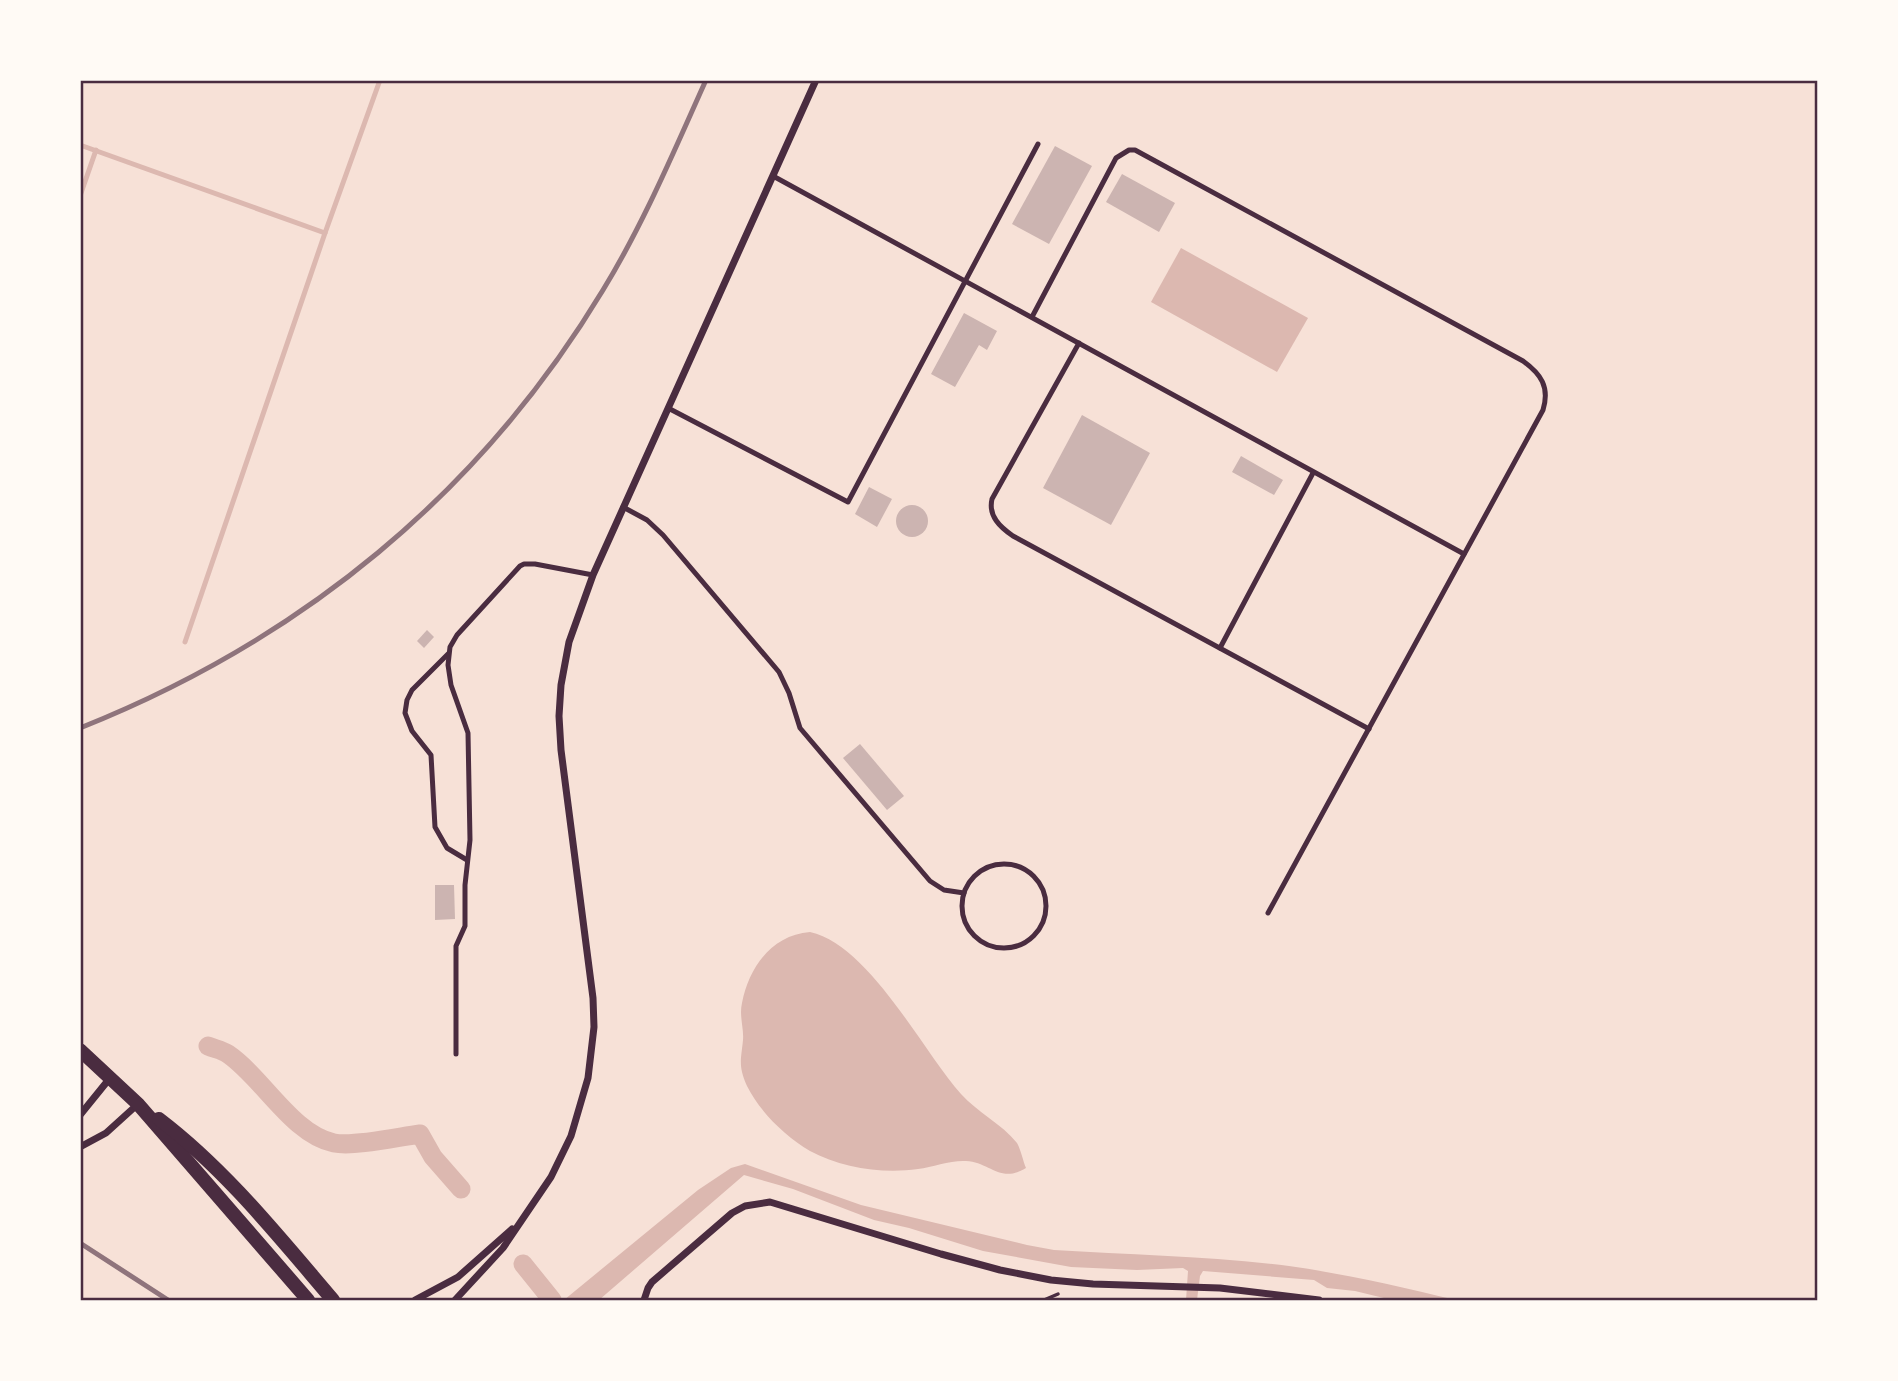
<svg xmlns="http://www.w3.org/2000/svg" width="1898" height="1381" font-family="Cabin,sans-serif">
<rect width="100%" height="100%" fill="#f7e1d7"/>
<g fill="#dcb8b0">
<polygon points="1181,248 1308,318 1277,372 1151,302"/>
<path d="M810,932C869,945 922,1050 961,1094C977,1112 1002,1124 1017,1143C1021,1150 1023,1161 1026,1168C1000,1184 990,1162 966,1161C951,1160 933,1167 918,1169C883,1174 841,1168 810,1151C785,1136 760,1112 747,1086C738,1066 741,1060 743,1040C744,1028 739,1016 742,1003C749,967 772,935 810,932Z"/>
<path d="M745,1164L861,1205L1027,1245L1054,1250C1132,1255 1211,1256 1289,1266C1346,1274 1401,1287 1456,1300H1392L1355,1291L1327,1288L1314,1280L1203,1271L1200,1276L1197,1300H1186L1188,1271L1183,1268L1137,1270L1071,1267L983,1251L909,1228L874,1220L793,1189L744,1175L599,1300H564L698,1190L731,1168Z"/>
</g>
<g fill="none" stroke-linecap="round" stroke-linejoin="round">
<g stroke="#dcb8b0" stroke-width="5">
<polyline points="80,145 325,233"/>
<polyline points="80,196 96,150"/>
<polyline points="185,642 325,233 380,80"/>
</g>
<g stroke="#dcb8b0" stroke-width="19">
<path d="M208,1046C215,1049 222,1050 228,1054C263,1078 292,1134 334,1143C354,1147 398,1137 420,1134L433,1157L461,1189"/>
<polyline points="523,1264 552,1300"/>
</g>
</g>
<g fill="#ccb4b1">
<polygon points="1055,146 1092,166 1049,244 1012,224"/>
<polygon points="1122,174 1175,203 1159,232 1106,202"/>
<polygon points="964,313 997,331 987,350 979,345 955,387 931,374"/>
<polygon points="1082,415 1150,453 1111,525 1043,488"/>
<polygon points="1241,456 1283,480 1274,495 1232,472"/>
<polygon points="869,487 892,499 877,527 855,514"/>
<circle cx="912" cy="521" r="16"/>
<polygon points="427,630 434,637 424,648 417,641"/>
<polygon points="860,744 904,796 887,810 843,758"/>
<polygon points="435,885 454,885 455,919 435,920"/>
</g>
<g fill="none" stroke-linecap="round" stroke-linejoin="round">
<polyline stroke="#4a2c40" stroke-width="3.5" points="1044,1300 1058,1294"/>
<g stroke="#4a2c40" stroke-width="5">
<polyline points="773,176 1464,554"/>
<path d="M1032,317L1116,158L1129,150H1135L1523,361C1541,374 1550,387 1543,410L1268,913"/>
<path d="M1079,343L992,499C988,516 1000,527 1013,536L1369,729"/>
<polyline points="668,408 848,502 1038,144"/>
<polyline points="623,507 647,520 663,535 779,672 789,693 800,728 930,881 944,890 964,893"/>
<polyline points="1220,648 1313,473"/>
<polyline points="448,654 412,690 407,700 405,713 412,731 431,755 435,827 447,848 467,860"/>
<circle cx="1004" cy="906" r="42"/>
<polyline points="456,1054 456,946 465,926 465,885 470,840 468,733 451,685 448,665 450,647 457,635 520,566 524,564 535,564 593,575"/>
</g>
<g stroke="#4a2c40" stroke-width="7">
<polyline points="80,1115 110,1078"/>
<polyline points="80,1147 106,1133 138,1104"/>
<polyline points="415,1300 458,1277 512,1229"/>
<polyline points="455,1300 503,1248 551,1177 571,1136 588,1078 594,1027 593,998 561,750 559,716 561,685 569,642 593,575 816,80"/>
<polyline points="644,1300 648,1288 652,1282 732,1213 745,1206 770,1202 941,1254 1000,1270 1051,1280 1093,1284 1220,1288 1319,1300"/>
</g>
<g stroke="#4a2c40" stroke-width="14">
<polyline points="80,1050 138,1104 308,1300"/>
<path d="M159,1119C226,1170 279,1237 333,1300"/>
</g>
<g stroke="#8f747c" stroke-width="5">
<path d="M80,728C301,640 480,494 603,290C644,223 674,151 706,80"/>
<polyline points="80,1243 168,1300"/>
</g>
</g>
<rect width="1898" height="1381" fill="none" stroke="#fffaf5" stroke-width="164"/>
<rect x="82" y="82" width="1734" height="1217" fill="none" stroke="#4a2c40" stroke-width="2.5"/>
</svg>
